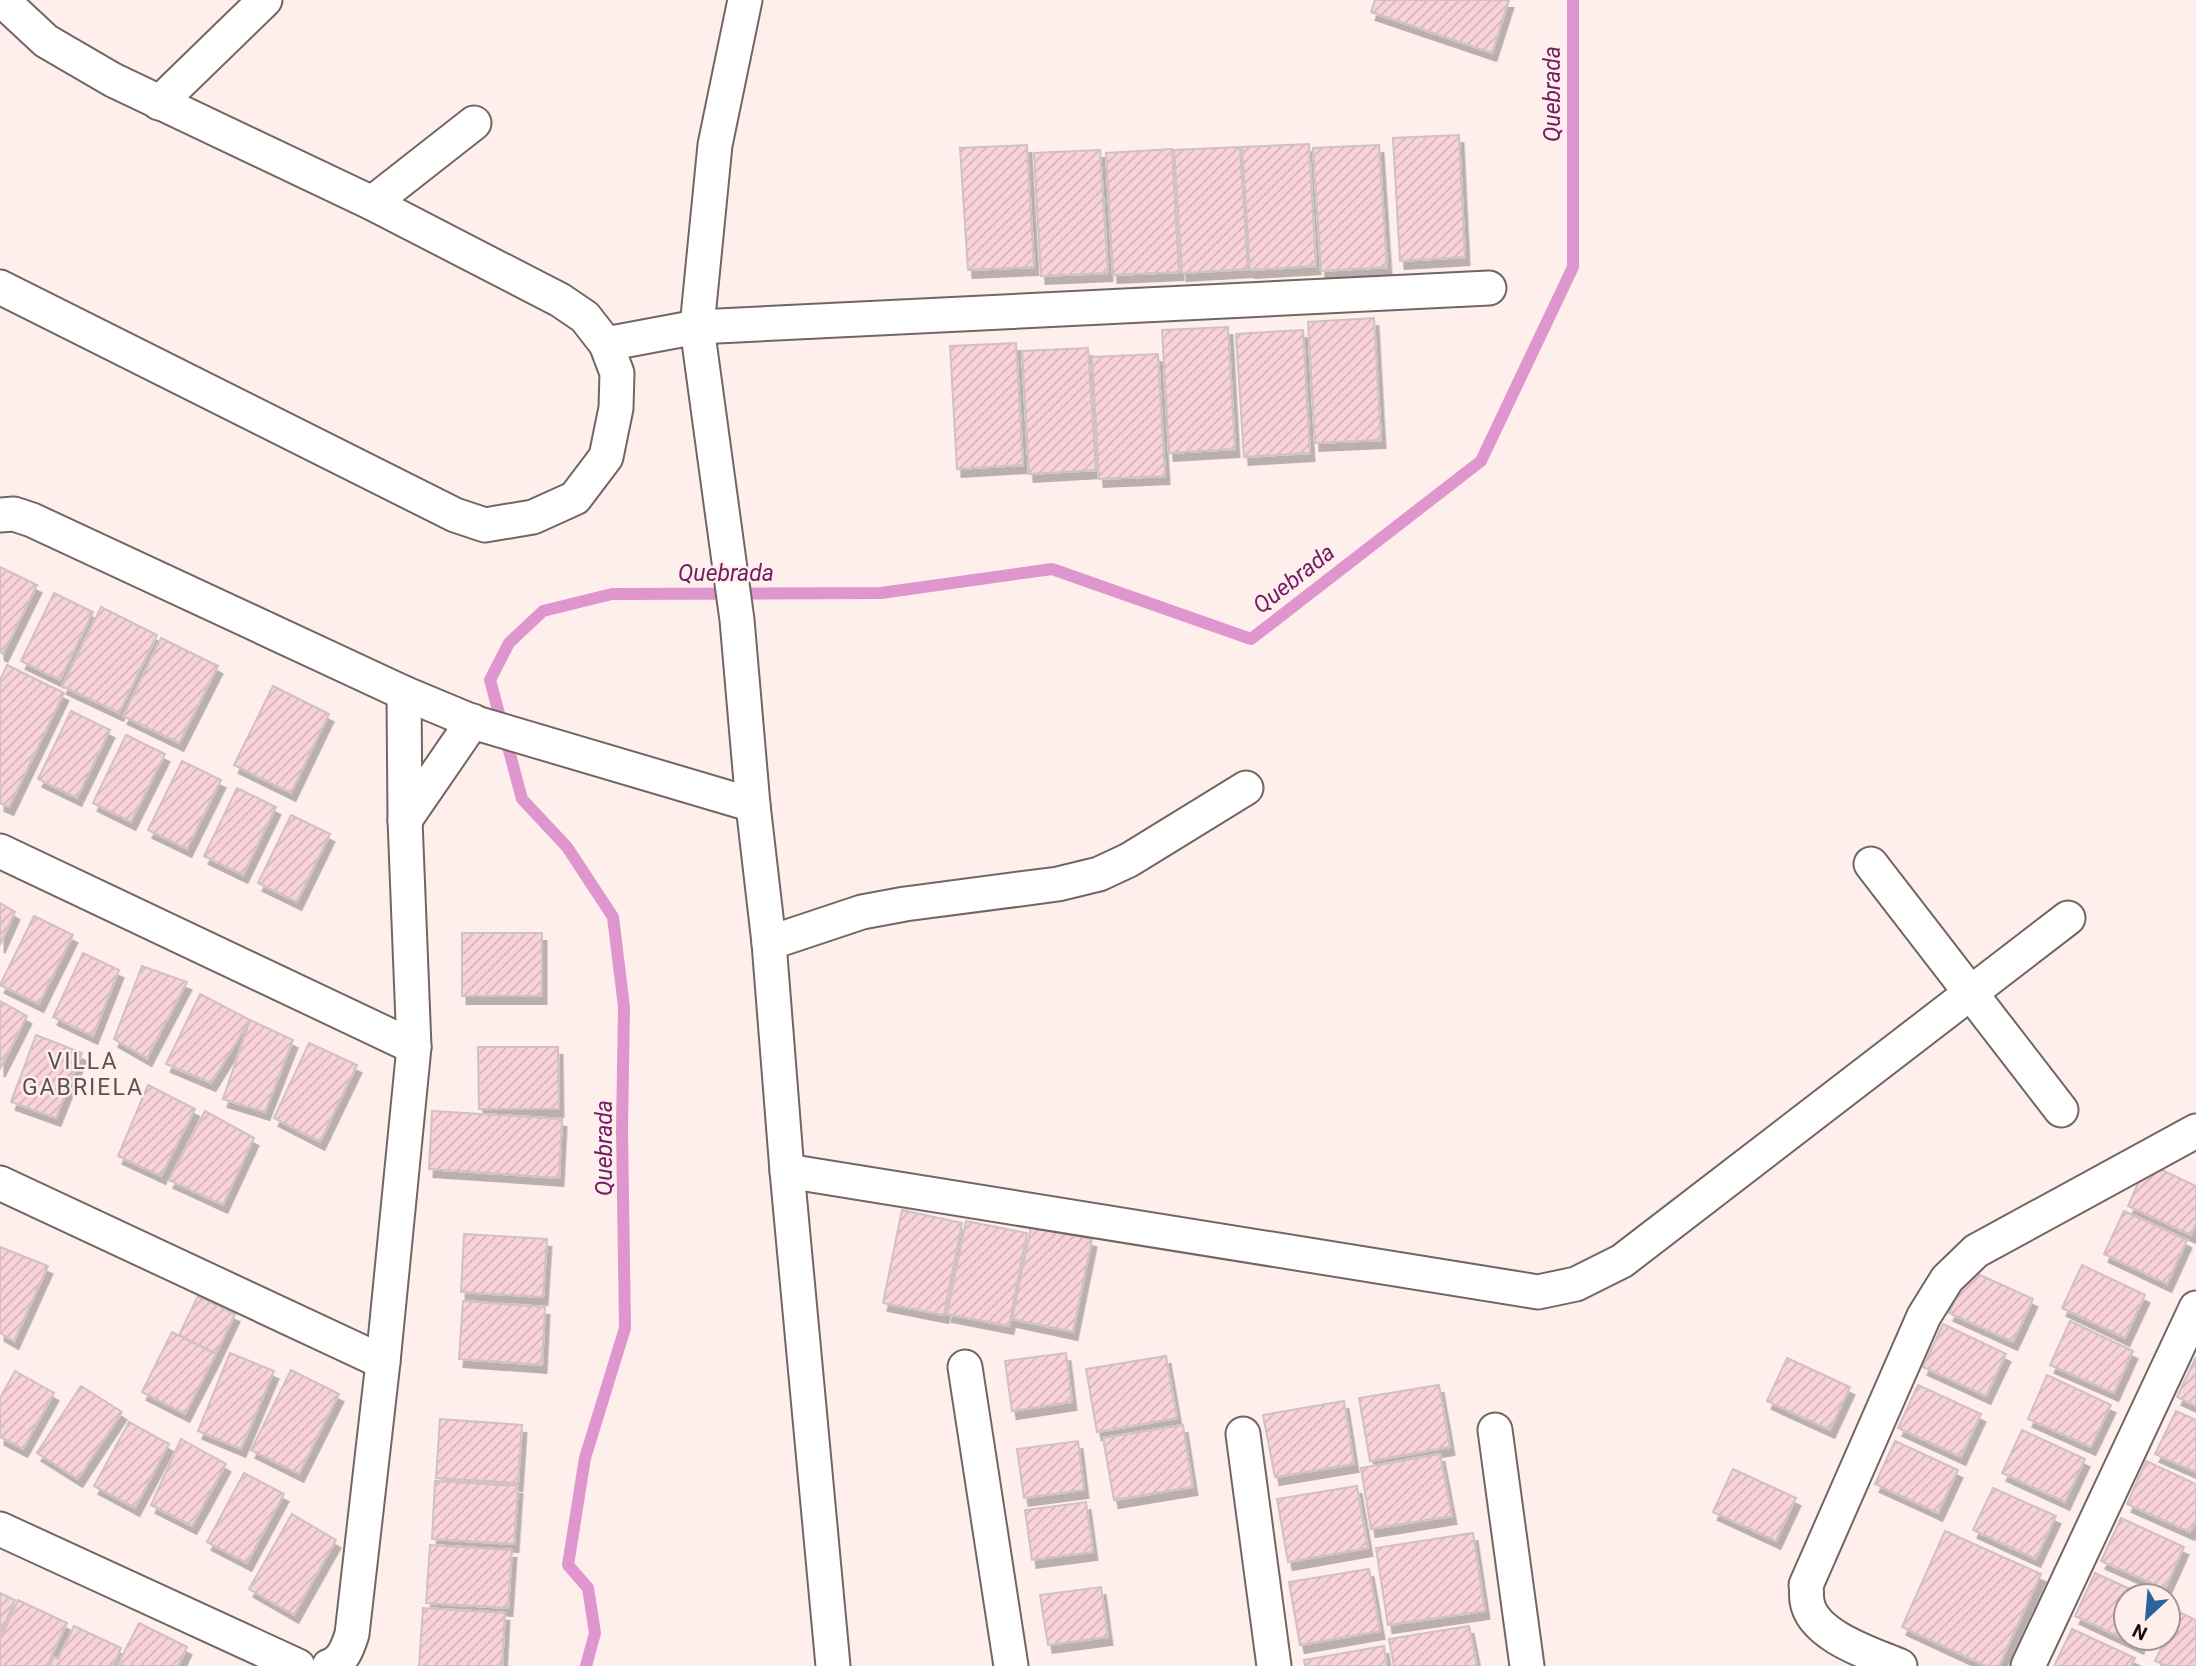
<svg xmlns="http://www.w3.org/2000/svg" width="2196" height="1666" font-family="Roboto,sans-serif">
<defs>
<pattern id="building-hatch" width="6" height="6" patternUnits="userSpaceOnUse" patternTransform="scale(1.75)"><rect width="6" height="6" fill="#f9d2da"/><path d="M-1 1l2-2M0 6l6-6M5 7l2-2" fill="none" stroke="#d5b3ba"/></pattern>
<filter id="shadow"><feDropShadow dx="4.5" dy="8" stdDeviation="0" flood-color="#0004"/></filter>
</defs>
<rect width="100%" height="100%" fill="#feefec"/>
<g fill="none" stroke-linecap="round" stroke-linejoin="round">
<polyline stroke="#df96ce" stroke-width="12" points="586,1666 595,1633 588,1588 568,1565 585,1458 625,1328 622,1130 624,1007 613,917 567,847 522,799 490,680 509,643 543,611 612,594 881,593 1052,569 1251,639 1481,461 1573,267 1573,0"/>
</g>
<g fill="url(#building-hatch)" stroke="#cfc1c4" stroke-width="2" filter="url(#shadow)">
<polygon points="1375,0 1509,0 1492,53 1371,12"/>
<polygon points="1459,135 1465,257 1400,261 1393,138"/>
<polygon points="1309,144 1316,266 1250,270 1242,147"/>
<polygon points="1027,145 1034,267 968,270 960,148"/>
<polygon points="1379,145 1387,267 1321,271 1313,148"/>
<polygon points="1240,147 1248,269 1182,273 1174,150"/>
<polygon points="1172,149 1179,272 1113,275 1106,153"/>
<polygon points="1100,150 1108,273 1041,276 1034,153"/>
<polygon points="1374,318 1381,440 1315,443 1308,322"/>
<polygon points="1228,327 1235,449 1169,453 1162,330"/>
<polygon points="1303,330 1310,453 1244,457 1236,334"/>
<polygon points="1016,343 1023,465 957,469 950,346"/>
<polygon points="1088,348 1096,470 1029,474 1022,351"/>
<polygon points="1158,354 1165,476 1099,479 1092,357"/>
<polygon points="0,567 37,585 3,654 0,652"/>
<polygon points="54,593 93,612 60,680 21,661"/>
<polygon points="101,607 157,635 119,713 62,686"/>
<polygon points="161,638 218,666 179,743 123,716"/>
<polygon points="7,665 64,693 9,807 0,803 0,680"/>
<polygon points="273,686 329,714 291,793 234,765"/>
<polygon points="71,711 110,730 77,798 38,779"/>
<polygon points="126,735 165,754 131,822 93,803"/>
<polygon points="182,761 221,780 187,849 148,830"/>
<polygon points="237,788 276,807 243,875 204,856"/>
<polygon points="291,815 330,834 297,902 258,883"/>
<polygon points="0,903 15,912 0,945"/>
<polygon points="34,916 73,935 39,1004 0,985"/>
<rect x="462" y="933" width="80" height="63"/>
<polygon points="83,953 119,970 93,1036 53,1017"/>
<polygon points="142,966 187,982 147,1058 114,1039"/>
<polygon points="200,994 250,1020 211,1083 166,1064"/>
<polygon points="0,1001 27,1016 0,1069"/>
<polygon points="250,1020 293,1040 265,1112 223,1099"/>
<polygon points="36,1035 82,1053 56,1118 11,1102"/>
<polygon points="309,1043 357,1065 320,1142 274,1118"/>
<polygon points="478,1047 558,1047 559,1109 479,1109"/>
<polygon points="148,1085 195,1109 161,1176 118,1156"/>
<polygon points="205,1111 254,1138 223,1205 169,1180"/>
<polygon points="432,1111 562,1119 559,1178 429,1169"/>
<polygon points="2147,1163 2196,1186 2196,1224 2191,1235 2128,1206"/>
<polygon points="902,1210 962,1223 944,1315 883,1303"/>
<polygon points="2124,1211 2187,1240 2167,1284 2104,1254"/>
<polygon points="966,1221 1027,1233 1009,1326 947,1314"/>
<polygon points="1031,1227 1092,1239 1073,1332 1012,1319"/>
<polygon points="464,1234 547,1239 543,1297 461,1292"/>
<polygon points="0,1247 48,1266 14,1341 0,1333"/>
<polygon points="2082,1265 2145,1295 2125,1338 2062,1308"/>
<polygon points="1969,1270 2033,1299 2013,1342 1949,1313"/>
<polygon points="198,1296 235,1314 216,1354 179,1335"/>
<polygon points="463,1301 545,1307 542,1365 459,1359"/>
<polygon points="2070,1321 2133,1351 2114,1393 2050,1365"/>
<polygon points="1943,1324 2006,1354 1986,1396 1923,1367"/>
<polygon points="172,1332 216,1354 185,1414 142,1392"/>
<polygon points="230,1353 274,1371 241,1449 198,1431"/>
<polygon points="1066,1353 1072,1402 1012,1411 1005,1361"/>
<polygon points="1166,1356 1177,1418 1097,1432 1086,1369"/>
<polygon points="2196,1357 2196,1406 2177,1397"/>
<polygon points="1787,1358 1850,1387 1830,1430 1767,1401"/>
<polygon points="291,1370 339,1394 299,1474 251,1450"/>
<polygon points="15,1371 54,1393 23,1449 0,1437 0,1398"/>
<polygon points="2047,1375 2111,1405 2091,1447 2028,1419"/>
<polygon points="1439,1385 1450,1447 1370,1461 1359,1398"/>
<polygon points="1918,1385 1981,1414 1961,1457 1898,1428"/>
<polygon points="81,1386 122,1412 78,1479 37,1453"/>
<polygon points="1344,1401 1354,1464 1275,1477 1263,1415"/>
<polygon points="2176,1411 2196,1420 2196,1472 2155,1454"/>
<polygon points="440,1419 522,1425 518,1483 436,1478"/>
<polygon points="129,1422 169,1444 135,1508 94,1486"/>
<polygon points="1183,1425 1193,1487 1114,1500 1103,1438"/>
<polygon points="2022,1430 2085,1459 2065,1502 2002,1473"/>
<polygon points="181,1439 226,1464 192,1526 151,1505"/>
<polygon points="1078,1441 1084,1490 1024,1498 1017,1449"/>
<polygon points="1895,1441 1958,1470 1938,1513 1875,1484"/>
<polygon points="1440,1454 1452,1516 1371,1529 1361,1468"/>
<polygon points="2146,1461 2196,1484 2196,1520 2190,1532 2127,1504"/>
<polygon points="1733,1469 1796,1498 1776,1541 1713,1512"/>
<polygon points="244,1473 284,1494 247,1563 207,1542"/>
<polygon points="435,1481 518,1486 514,1544 432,1539"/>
<polygon points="1357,1486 1368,1548 1288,1562 1277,1499"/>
<polygon points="1993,1488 2056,1516 2036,1559 1973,1530"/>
<polygon points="1086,1502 1093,1552 1032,1560 1025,1510"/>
<polygon points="292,1514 336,1540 294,1615 249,1589"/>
<polygon points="2121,1518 2184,1547 2165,1589 2101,1561"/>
<polygon points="1945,1531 2041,1574 1999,1666 1986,1666 1902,1627"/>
<polygon points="1473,1533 1485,1611 1388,1625 1376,1548"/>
<polygon points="430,1545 512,1550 508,1608 426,1603"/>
<polygon points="1369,1569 1380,1631 1300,1645 1289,1582"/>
<polygon points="2095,1573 2145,1596 2126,1596 2126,1638 2142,1638 2139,1646 2075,1616"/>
<polygon points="1101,1587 1108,1637 1048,1645 1040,1595"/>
<polygon points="0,1593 15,1600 2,1631 0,1630"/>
<polygon points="18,1600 67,1623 47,1666 0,1666 0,1631 3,1633"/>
<polygon points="423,1608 505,1613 502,1666 419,1666"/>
<polygon points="2179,1612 2196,1620 2196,1666 2167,1666 2155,1661"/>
<polygon points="139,1623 187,1647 178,1666 117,1666"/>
<polygon points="74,1626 121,1648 113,1666 50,1666 54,1657 58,1659"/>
<polygon points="1469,1626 1477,1666 1394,1666 1389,1639"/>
<polygon points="2072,1629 2135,1658 2131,1666 2054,1666"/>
<polygon points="1384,1646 1387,1666 1305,1666 1304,1660"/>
</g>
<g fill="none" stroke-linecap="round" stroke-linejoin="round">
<g stroke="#726663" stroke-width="37">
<g id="street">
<polyline points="745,0 715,145 697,327 737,620 753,805 769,943 787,1171 833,1666"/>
<polyline points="159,103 265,0"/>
<polyline points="372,203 474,123"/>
<polyline points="0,287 455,515 485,525 533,517 575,498 606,457 616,408 617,373 606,344 585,317 560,300 372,203 113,80 46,41 2,0"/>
<polyline points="606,344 697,327 1489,288"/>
<polyline points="0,515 14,514 32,520 404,693 476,723 753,805"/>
<polyline points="405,820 473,721"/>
<polyline points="0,851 414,1047"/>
<polyline points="1871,864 2061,1110"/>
<polyline points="769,943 862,912 905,904 1058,884 1099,874 1129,860 1246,788"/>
<polyline points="787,1171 1538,1292 1576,1284 1622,1261 2068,918"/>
<polyline points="0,1183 383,1362"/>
<polyline points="965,1367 1011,1666"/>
<polyline points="1495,1430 1527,1666"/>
<polyline points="1243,1434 1274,1666"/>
<polyline points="0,1529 298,1666"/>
<path d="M329,1666C343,1662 348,1647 352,1634L383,1362L414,1047L405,820L404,693"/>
<path d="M1900,1666C1872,1654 1812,1636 1807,1601C1806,1596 1807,1590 1806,1585L1924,1316L1947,1279L1976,1251L2196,1131"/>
<polyline points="2028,1666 2196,1308"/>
</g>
</g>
<use href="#street" stroke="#fff" stroke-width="33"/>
</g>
<g text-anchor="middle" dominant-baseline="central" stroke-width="5" stroke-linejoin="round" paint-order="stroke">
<g font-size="23" font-style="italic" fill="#721e64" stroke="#feefec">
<text transform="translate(1552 94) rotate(-90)">Quebrada</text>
<text x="726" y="573">Quebrada</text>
<text transform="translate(1294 579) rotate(-38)">Quebrada</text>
<text transform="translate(604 1148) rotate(-90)">Quebrada</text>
</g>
<g font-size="23" letter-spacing="2" fill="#5d514e" stroke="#feefec">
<text x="83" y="1061">VILLA<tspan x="83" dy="26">GABRIELA</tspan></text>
</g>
</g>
<g transform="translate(2147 1617) rotate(206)"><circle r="33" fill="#feefec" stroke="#a09593" stroke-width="2"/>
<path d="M0-5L12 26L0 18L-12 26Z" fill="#29649c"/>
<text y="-10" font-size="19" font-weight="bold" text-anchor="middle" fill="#140f0e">N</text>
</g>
</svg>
